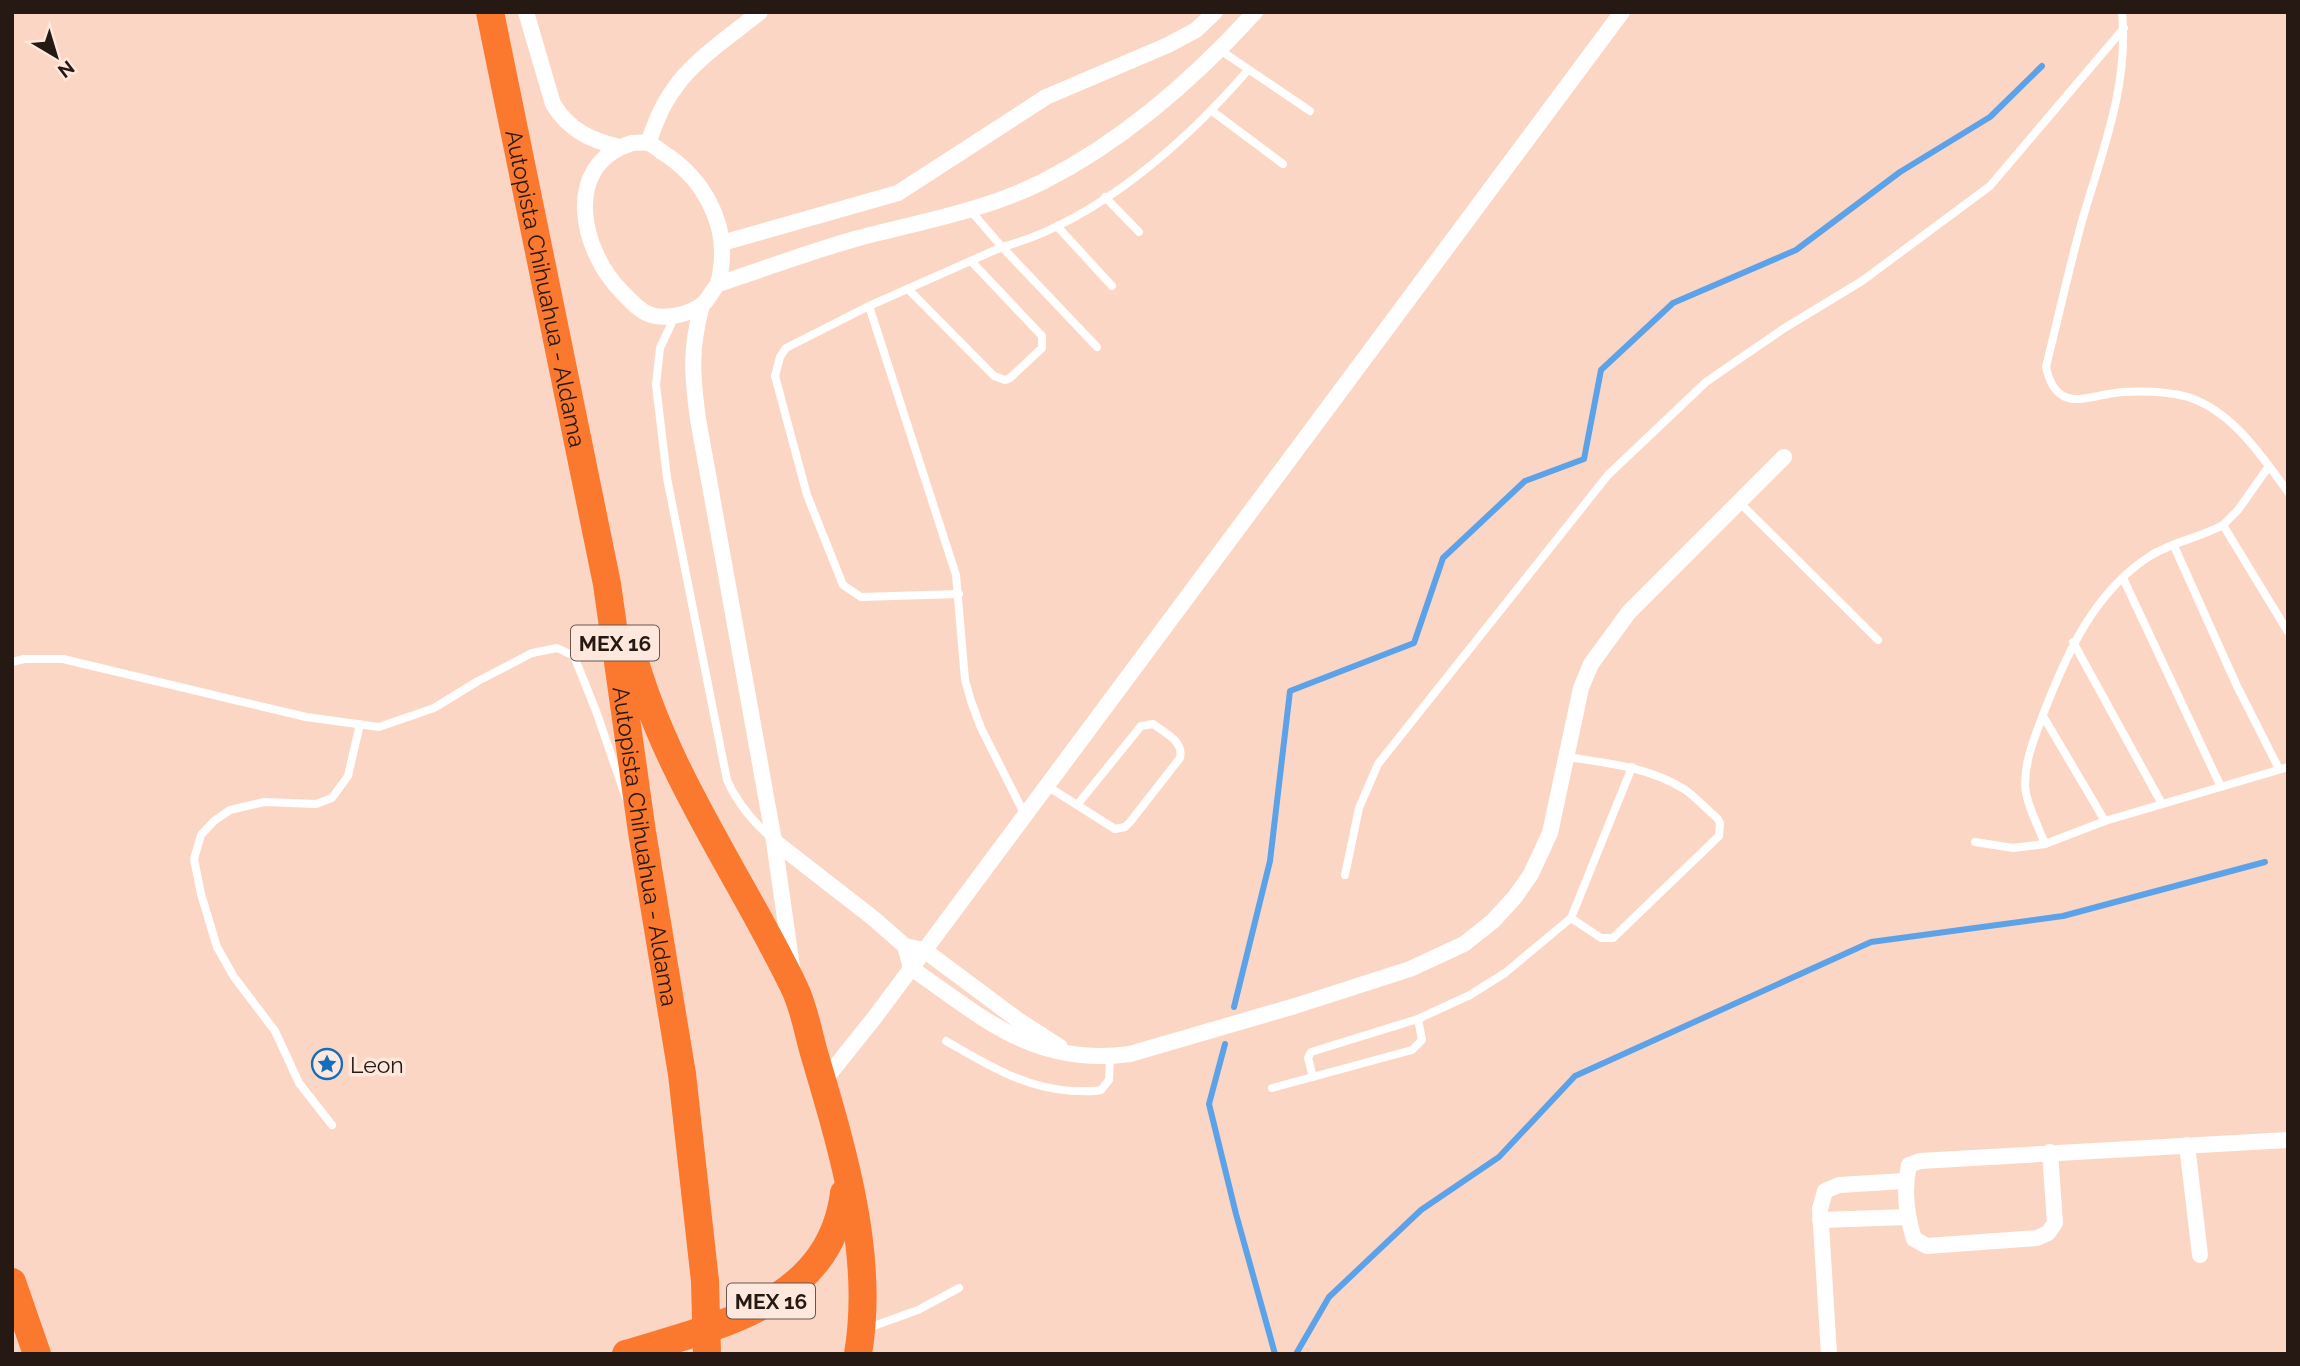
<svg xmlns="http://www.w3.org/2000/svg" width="2300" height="1366" font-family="Raleway,sans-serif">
<rect width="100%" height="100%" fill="#fcd6c4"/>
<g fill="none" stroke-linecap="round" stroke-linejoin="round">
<g stroke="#5ca2e9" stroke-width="6">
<polyline points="1234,1007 1270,861 1290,691 1414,643 1443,558 1525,481 1584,459 1601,370 1673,303 1796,250 1900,172 1990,117 2042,66"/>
<polyline points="1225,1044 1209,1104 1236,1214 1275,1354"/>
<polyline points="1296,1354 1329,1297 1421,1210 1499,1157 1575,1076 1871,942 2063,916 2265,862"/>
</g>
<g stroke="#fff" stroke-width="8">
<path d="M2122,12C2129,87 2102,151 2082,221C2069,269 2058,318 2046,367C2057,417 2090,394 2123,392C2143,391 2169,392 2188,397C2232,411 2262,456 2288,492"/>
<polyline points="1220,50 1310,111"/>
<polyline points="1212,111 1283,164"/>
<polyline points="1105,197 1139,232"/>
<path d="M970,210L1002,247C1096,222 1186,142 1248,70"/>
<polyline points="1057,226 1112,286"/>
<polyline points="908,289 994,376 1005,380 1010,378 1042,348 1042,336 971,261"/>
<polyline points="869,306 956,575 965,680 971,701 981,728 1025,815"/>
<path d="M675,316L660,348L656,385L667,478L727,780C737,803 752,820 770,837"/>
<polyline points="1739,502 1878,640"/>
<polyline points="2223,525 2238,510 2269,466"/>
<polyline points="2174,546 2236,684 2279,769"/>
<polyline points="2123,578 2220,785"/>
<polyline points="959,594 861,597 843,585 807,495 775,376 780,357 786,348 869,306 1002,247 1097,347"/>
<path d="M2288,632L2223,525C2199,538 2172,542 2150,556C2094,592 2067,653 2044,712C2036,734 2025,759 2025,784C2025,801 2039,828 2045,844L2105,821L2288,767"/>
<polyline points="2073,642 2162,804"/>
<polyline points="12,662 24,659 63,659 306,717 379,727 434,708 478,681 532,653 557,648 574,656 596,711 626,798"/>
<polyline points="2043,716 2105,821"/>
<path d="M1047,786L1115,829L1125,827L1130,822L1180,758C1184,741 1165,733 1153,724L1141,726L1077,805"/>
<polyline points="1975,842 2013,848 2045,844"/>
<polyline points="1345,875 1359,808 1378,764 1608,475 1706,382 1783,329 1862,281 1990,186 2124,28"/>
<polyline points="1571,918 1632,767"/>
<path d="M946,1041C988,1065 1024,1088 1073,1091C1082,1091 1092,1092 1101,1090L1109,1080L1110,1057"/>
<polyline points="1313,1077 1308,1058 1311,1052 1418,1019"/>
<path d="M1272,1088L1412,1050L1422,1040L1418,1019L1470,995L1505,973L1571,918L1601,938H1613L1719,836L1720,823L1717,818C1706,809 1696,797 1684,789C1649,767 1607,763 1567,757"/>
<polyline points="332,1125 299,1083 275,1031 234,977 217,947 201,894 194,859 201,835 214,821 230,810 264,802 316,804 332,798 348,776 360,724"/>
<polyline points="868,1328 918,1310 959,1288"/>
</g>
<g stroke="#fff" stroke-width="16">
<path d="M526,12L553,104C569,130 590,140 619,147"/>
<path d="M632,143C636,143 644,142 648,143C652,144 658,149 662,152C701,176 728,221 721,268C720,275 720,282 715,288C711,293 707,301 702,305C689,314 666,320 651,315C640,312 630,300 622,292C581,251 561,165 632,143Z"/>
<path d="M648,143C655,124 662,105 674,89C693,60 733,34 760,12"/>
<polyline points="722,243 898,193 1046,97 1168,45 1196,30 1215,12"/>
<path d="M718,284C764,269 809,252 855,239C918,222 985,211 1044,181C1125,140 1194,79 1255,12"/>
<path d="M702,305C690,349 692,375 698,419L774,841L792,967"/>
<polyline points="774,841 873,918 905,946 924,950 1018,1020 1060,1047"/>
<path d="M905,946L911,968C984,1018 1034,1067 1130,1054L1295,1006L1410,969L1464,944L1493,921L1515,897L1531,874L1550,833L1581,688L1591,664L1629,612L1784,457"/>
<polyline points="823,1082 875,1017 1622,12"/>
<polyline points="2187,1145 2200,1255"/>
<path d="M2050,1152L2055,1223L2048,1233L2037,1238L1927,1246L1914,1239C1906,1214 1903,1191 1909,1165L1920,1161L2288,1140"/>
<polyline points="1820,1220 1907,1217"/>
<polyline points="1829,1354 1820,1209 1825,1191 1839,1185 1905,1181"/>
</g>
<g stroke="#fb782f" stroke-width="28">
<path id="s1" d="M490,12L607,584L642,832L682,1074L705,1281L707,1354"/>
<path d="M630,644C662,769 739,873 794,987C804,1007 808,1032 814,1053C842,1148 875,1254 858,1354"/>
<polyline points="12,1282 37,1354"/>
<path d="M626,1354C717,1326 830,1304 844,1193"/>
</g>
</g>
<defs>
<g id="sight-ring" transform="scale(1.575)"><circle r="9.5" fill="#fee7dc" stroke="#126fbb" stroke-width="1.5"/><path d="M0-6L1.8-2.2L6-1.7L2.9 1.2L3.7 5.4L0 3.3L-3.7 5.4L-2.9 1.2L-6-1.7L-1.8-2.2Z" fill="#126fbb"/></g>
</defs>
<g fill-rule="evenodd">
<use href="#sight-ring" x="327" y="1064"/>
</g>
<g text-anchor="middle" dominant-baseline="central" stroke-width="7" stroke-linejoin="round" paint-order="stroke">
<g fill="#fee7dc" stroke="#67574f" stroke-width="2">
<rect x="571" y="625.5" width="88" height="35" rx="5"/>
<rect x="727" y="1283.5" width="88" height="35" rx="5"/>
</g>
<g font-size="21" font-weight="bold" fill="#261913">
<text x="615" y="643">MEX 16</text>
<text x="771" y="1301">MEX 16</text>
</g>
<g font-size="23" fill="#261913" stroke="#fee7dc">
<text stroke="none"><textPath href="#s1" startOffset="282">Autopista Chihuahua - Aldama</textPath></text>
<text stroke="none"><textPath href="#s1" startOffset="849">Autopista Chihuahua - Aldama</textPath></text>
</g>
<g font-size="23" fill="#261913" stroke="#fee7dc" text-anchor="start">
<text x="350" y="1064">Leon</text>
</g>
</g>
<rect width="2300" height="1366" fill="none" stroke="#261913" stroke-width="28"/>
<g transform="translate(56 56) rotate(142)" stroke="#fee7dc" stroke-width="5" paint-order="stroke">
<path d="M0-5L12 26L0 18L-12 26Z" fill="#261913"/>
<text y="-10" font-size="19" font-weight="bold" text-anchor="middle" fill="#261913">N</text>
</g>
</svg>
